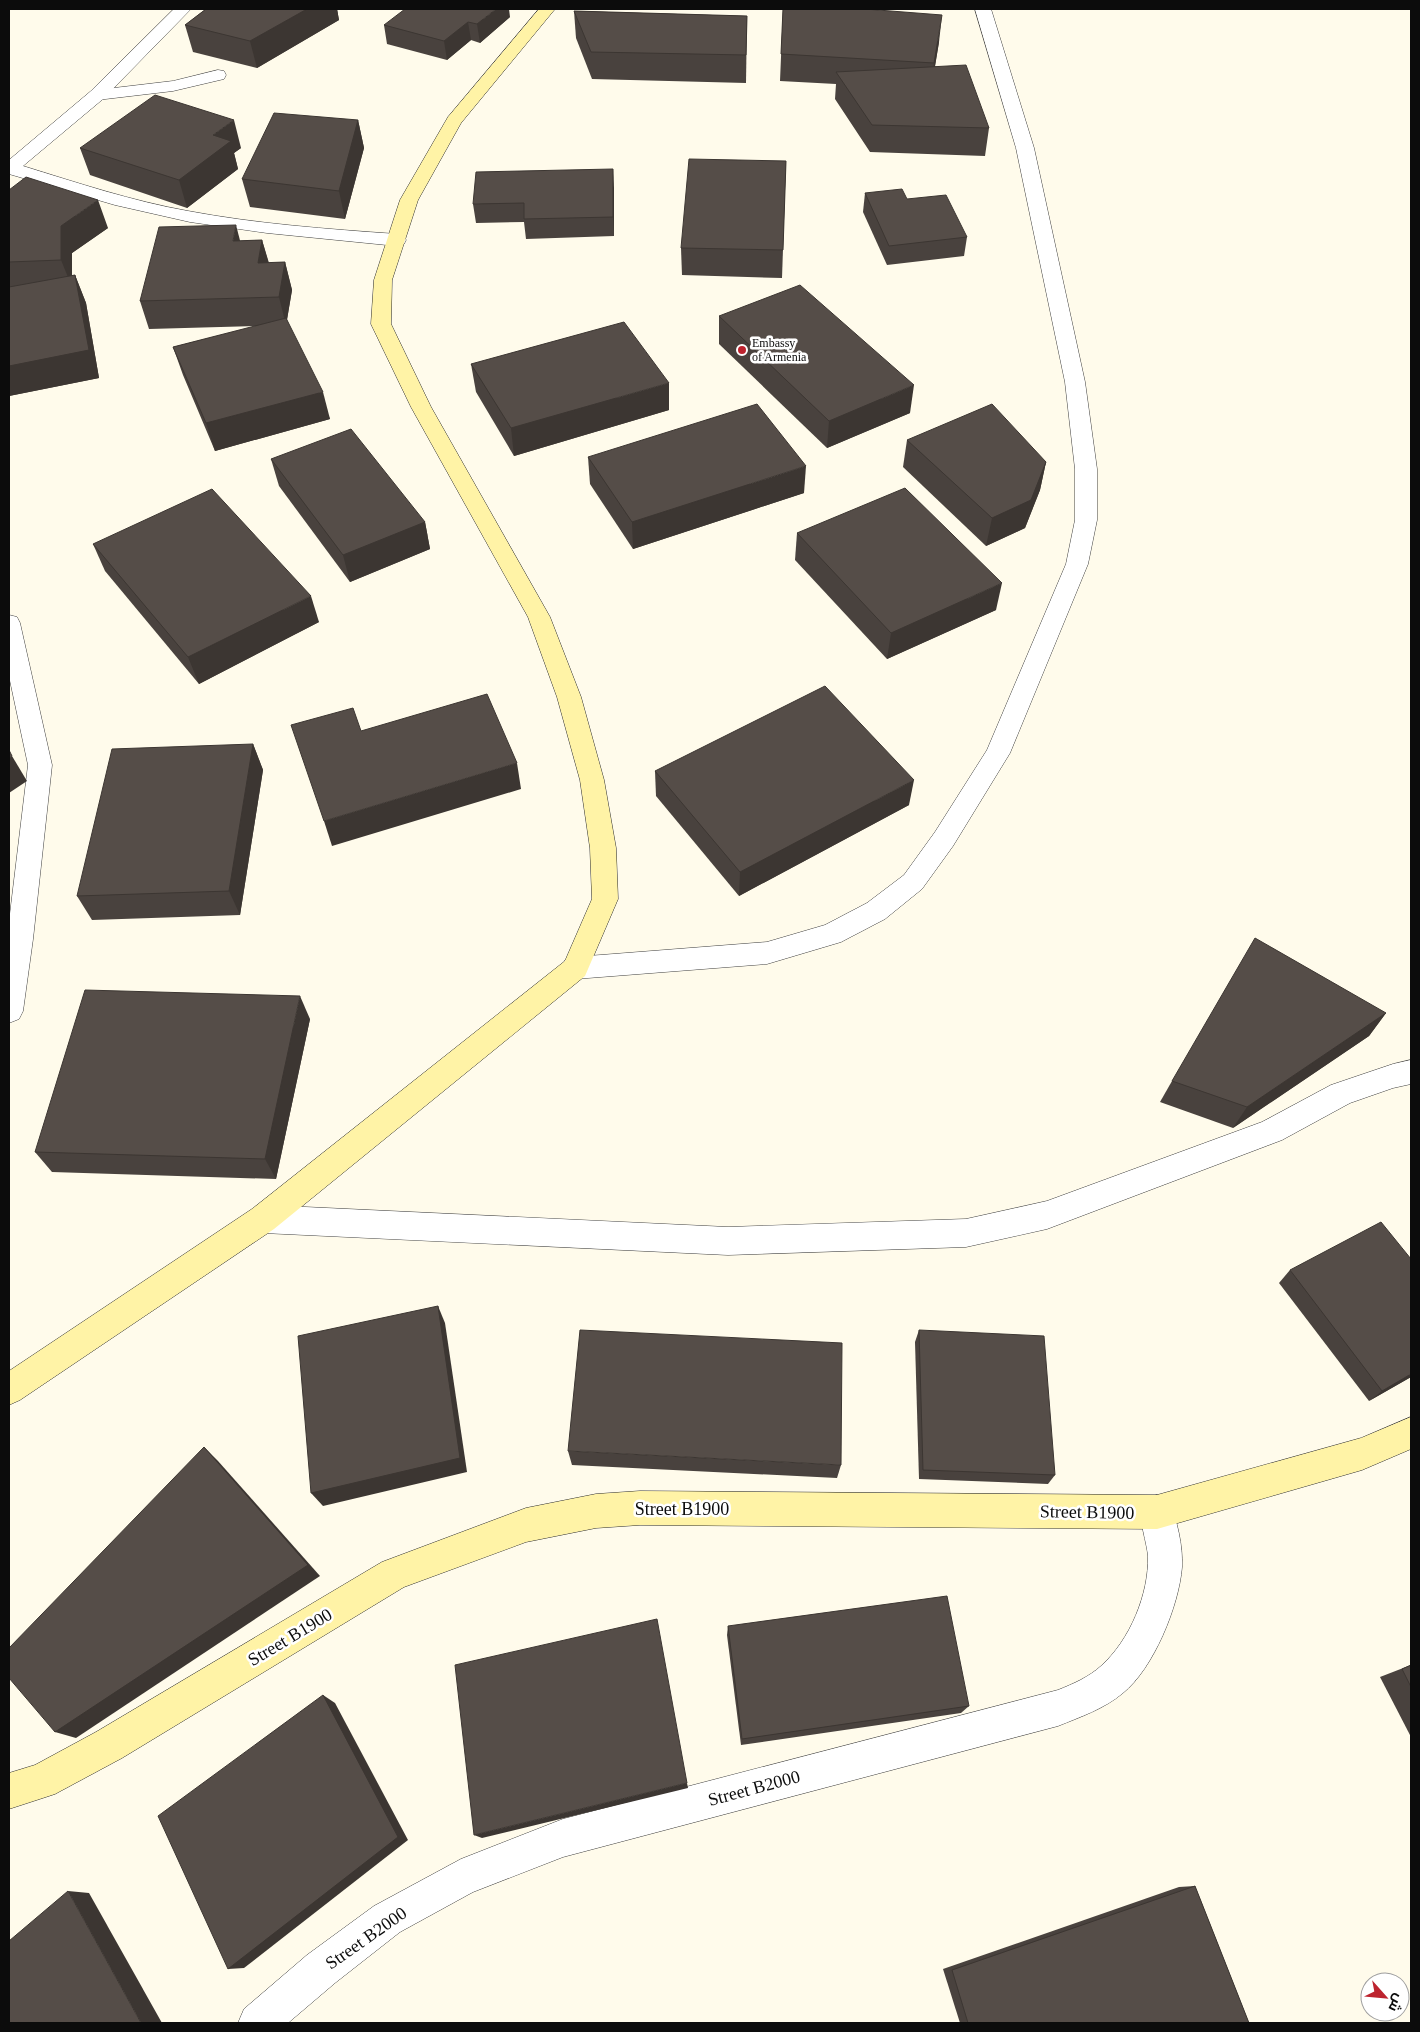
<svg xmlns="http://www.w3.org/2000/svg" width="1420" height="2032" font-family="'Times New Roman',Cairo,serif">
<rect width="100%" height="100%" fill="#fffbeb"/>
<g fill="none" stroke-linecap="round" stroke-linejoin="round">
<g stroke="#3f3f3f" stroke-width="1">
<polygon id="lane" points="218,70 224,71 226,75 224,79 173,91 97,100 91,99 89,95 91,91 97,90 173,81"/>
</g>
<g stroke="#3f3f3f" stroke-width="1">
<g id="street">
<path d="M174,9H191L103,99L23,166C78,183 132,201 188,211C257,224 327,229 397,234L404,236L406,240L404,244L397,246L267,233L190,222L115,205L9,174V160L91,91Z"/>
<polygon points="975,9 991,9 1034,148 1085,382 1097,469 1097,520 1088,564 1010,753 953,846 922,889 885,919 841,942 767,964 575,979 565,976 562,968 565,960 575,957 767,942 825,925 867,903 904,875 935,832 987,750 1066,564 1075,520 1075,469 1065,382 1016,148"/>
<polygon points="9,615 17,617 20,623 52,765 33,939 23,1011 19,1019 9,1023 9,922 28,765 9,676"/>
<polygon points="1411,1060 1411,1084 1393,1088 1350,1103 1282,1140 1047,1229 966,1247 728,1255 263,1233 252,1229 248,1219 252,1209 263,1205 728,1227 966,1219 1047,1201 1262,1122 1331,1085 1393,1064"/>
<path d="M1157,1495L1169,1500C1177,1521 1183,1545 1182,1567C1179,1606 1153,1669 1123,1693C1104,1709 1080,1717 1058,1726L563,1857L473,1892L400,1932L335,1983L288,2023H238L244,2009L307,1955L374,1906L461,1859L563,1819L1058,1690C1073,1684 1089,1677 1101,1666C1130,1640 1149,1594 1148,1556C1147,1544 1139,1519 1141,1511C1141,1507 1144,1503 1145,1500Z"/>
</g>
</g>
<g stroke="#2e2e2e" stroke-width="1">
<g id="secondary">
<polygon points="539,9 555,9 461,123 418,200 392,280 391,324 431,407 550,617 581,697 604,780 616,848 618,899 585,976 274,1229 20,1400 9,1405 9,1371 252,1209 565,961 592,899 590,848 580,780 557,697 528,617 411,407 371,324 374,280 400,200 448,117"/>
<polygon points="1411,1417 1411,1449 1362,1470 1157,1529 640,1525 596,1528 526,1542 404,1587 122,1758 55,1794 9,1809 9,1773 35,1765 96,1732 382,1562 526,1508 596,1494 640,1491 1157,1495 1361,1438"/>
</g>
</g>
<use href="#lane" fill="#fff" fill-rule="evenodd"/>
<use href="#street" fill="#fff" fill-rule="evenodd"/>
<use href="#secondary" fill="#fff3a6" fill-rule="evenodd"/>
</g>
<g fill="#49423e">
<polygon points="206,9 337,9 339,20 257,68 193,52 185,25"/>
<polygon points="783,9 939,42 935,66 989,128 985,156 870,152 835,99 836,84 780,81"/>
<polygon points="574,11 747,16 746,83 592,79 576,38"/>
<polygon points="510,17 480,43 471,40 447,60 387,44 384,25"/>
<polygon points="358,120 364,148 345,219 250,207 242,179"/>
<polygon points="80,148 241,148 234,153 238,169 187,208 90,175"/>
<polygon points="786,161 782,278 682,275 681,248"/>
<polygon points="614,188 614,236 526,239 524,222 476,223 473,204"/>
<polygon points="9,190 108,228 72,253 72,276 75,275 86,303 99,378 9,396"/>
<polygon points="865,193 907,199 967,237 964,256 887,265 863,212"/>
<polygon points="262,240 269,263 285,262 292,290 287,320 330,419 215,451 183,375 173,347 257,326 149,329 140,301 240,241"/>
<polygon points="719,316 910,413 827,448 719,344"/>
<polygon points="471,364 669,410 514,456 476,392"/>
<polygon points="907,440 1046,462 1040,490 1025,528 986,546 903,467"/>
<polygon points="588,457 804,493 633,549 590,484"/>
<polygon points="271,459 425,522 430,549 350,582 279,486"/>
<polygon points="797,533 996,610 887,659 795,560"/>
<polygon points="93,544 319,622 199,684 105,571"/>
<polygon points="253,744 263,770 240,915 92,920 77,896"/>
<polygon points="655,771 909,805 739,896 656,796"/>
<polygon points="1386,1013 1369,1036 1233,1128 1160,1102 1172,1081"/>
<polygon points="310,1019 276,1179 52,1172 35,1152"/>
<polygon points="1290,1270 1411,1377 1369,1401 1279,1283"/>
<polygon points="919,1330 1055,1475 1048,1484 919,1479 915,1342"/>
<polygon points="568,1451 841,1465 837,1478 572,1465"/>
<polygon points="728,1626 969,1706 961,1713 741,1745 727,1635"/>
<polygon points="1411,1665 1411,1737 1380,1677"/>
<polygon points="1195,1886 1249,2023 960,2023 943,1969 1179,1887"/>
</g>
<g fill="#3c3632">
<polygon points="307,9 337,9 339,20 257,68 250,41"/>
<polygon points="496,9 509,9 510,17 480,43 477,24"/>
<polygon points="942,15 939,42 931,90 934,63"/>
<polygon points="468,22 471,40 447,60 444,41"/>
<polygon points="234,120 241,148 234,153 238,169 187,208 179,180 213,135"/>
<polygon points="358,120 364,148 345,219 339,191"/>
<polygon points="613,169 614,188 614,236 613,217"/>
<polygon points="98,200 108,228 72,253 72,287 61,260 61,226"/>
<polygon points="236,225 243,252 233,241"/>
<polygon points="262,240 270,268 258,263"/>
<polygon points="285,262 292,290 286,325 279,297"/>
<polygon points="75,275 86,303 99,378 9,396 9,366"/>
<polygon points="669,383 669,410 514,456 511,428"/>
<polygon points="914,385 910,413 827,448 829,421"/>
<polygon points="323,392 330,419 215,451 206,423"/>
<polygon points="1046,462 1040,490 1025,528 986,546 992,518"/>
<polygon points="806,466 804,493 633,549 632,522"/>
<polygon points="425,522 430,549 350,582 343,555"/>
<polygon points="1002,583 996,610 887,659 891,633"/>
<polygon points="311,596 319,622 199,684 188,657"/>
<polygon points="253,744 263,770 240,915 229,891"/>
<polygon points="12,756 27,781 9,793 9,758"/>
<polygon points="517,763 521,789 332,846 324,821"/>
<polygon points="914,780 909,805 739,896 740,872"/>
<polygon points="300,996 310,1019 276,1179 265,1159"/>
<polygon points="1386,1013 1369,1036 1233,1128 1247,1107"/>
<polygon points="438,1306 445,1323 467,1472 323,1506 311,1493"/>
<polygon points="1411,1374 1411,1377 1369,1401 1382,1391"/>
<polygon points="204,1447 218,1461 320,1576 76,1738 55,1732"/>
<polygon points="323,1695 335,1703 408,1840 244,1968 228,1969"/>
<polygon points="687,1783 688,1788 482,1838 474,1835"/>
<polygon points="68,1891 89,1893 162,2023 141,2023"/>
</g>
<g fill="#554d48" stroke="#3c3632">
<polygon points="206,9 307,9 250,41 185,25"/>
<polygon points="405,9 496,9 477,24 468,22 444,41 384,25"/>
<polygon points="783,9 865,9 942,15 934,63 781,54"/>
<polygon points="574,11 747,16 746,55 591,52"/>
<polygon points="966,65 989,128 872,125 836,72"/>
<polygon points="155,95 234,120 213,135 231,141 179,180 80,148"/>
<polygon points="274,113 358,120 339,191 242,179"/>
<polygon points="689,159 786,161 783,250 681,248"/>
<polygon points="613,169 613,217 524,219 524,203 473,204 476,172"/>
<polygon points="26,177 98,200 61,226 61,260 9,262 9,190"/>
<polygon points="902,189 907,199 946,195 967,237 889,246 865,193"/>
<polygon points="236,225 233,241 262,240 258,263 285,262 279,297 140,301 159,227"/>
<polygon points="75,275 89,350 9,366 9,287"/>
<polygon points="800,285 914,385 829,421 719,316"/>
<polygon points="286,318 323,392 206,423 173,347"/>
<polygon points="624,322 669,383 511,428 471,364"/>
<polygon points="757,404 806,466 632,522 588,457"/>
<polygon points="992,404 1046,462 1031,500 992,518 907,440"/>
<polygon points="351,429 425,522 343,555 271,459"/>
<polygon points="905,488 1002,583 891,633 797,533"/>
<polygon points="212,489 311,596 188,657 93,544"/>
<polygon points="825,686 914,780 740,872 655,771"/>
<polygon points="487,694 517,763 324,821 291,725 353,708 361,731"/>
<polygon points="253,744 229,891 77,896 112,749"/>
<polygon points="9,750 12,756 9,758"/>
<polygon points="1255,938 1386,1013 1247,1107 1172,1081"/>
<polygon points="85,990 300,996 265,1159 35,1152"/>
<polygon points="1381,1222 1411,1259 1411,1374 1382,1391 1290,1270"/>
<polygon points="438,1306 460,1458 311,1493 298,1336"/>
<polygon points="580,1330 842,1343 841,1465 568,1451"/>
<polygon points="919,1330 1044,1336 1055,1475 923,1470"/>
<polygon points="204,1447 308,1565 55,1732 9,1678 9,1648"/>
<polygon points="947,1596 969,1706 742,1739 728,1626"/>
<polygon points="657,1619 687,1783 474,1835 455,1665"/>
<polygon points="1411,1665 1411,1687 1402,1669"/>
<polygon points="323,1695 398,1837 228,1969 158,1816"/>
<polygon points="1195,1886 1249,2023 968,2023 952,1970"/>
<polygon points="68,1891 141,2023 9,2023 9,1941"/>
</g>
<circle fill="#bd232e" stroke="#fff" stroke-width="2" cx="742" cy="350" r="5"/>
<g text-anchor="middle" dominant-baseline="central" stroke-width="5" stroke-linejoin="round" paint-order="stroke">
<g font-size="12" fill="#0c0c0c" stroke="#fff" text-anchor="start">
<text x="752" y="343">Embassy<tspan x="752" dy="14">of Armenia</tspan></text>
</g>
<g font-size="18" fill="#0c0c0c" stroke="#fff">
<text x="682" y="1509">Street B1900</text>
<text transform="translate(1087 1512) rotate(1)">Street B1900</text>
<text transform="translate(290 1637) rotate(-31)">Street B1900</text>
<text transform="translate(754 1788) rotate(-15)">Street B2000</text>
<text transform="translate(366 1938) rotate(-35)">Street B2000</text>
</g>
</g>
<rect width="1420" height="2032" fill="none" stroke="#0c0c0c" stroke-width="20"/>
<g transform="translate(1385 1997) rotate(117)"><circle r="24" fill="#ffffff" stroke="#9e9e9e"/>
<path d="M0-4L9 19L0 12L-9 19Z" fill="#bd232e"/>
<text y="-8" font-size="14" font-weight="bold" text-anchor="middle" fill="#0c0c0c">ش</text>
</g>
</svg>
